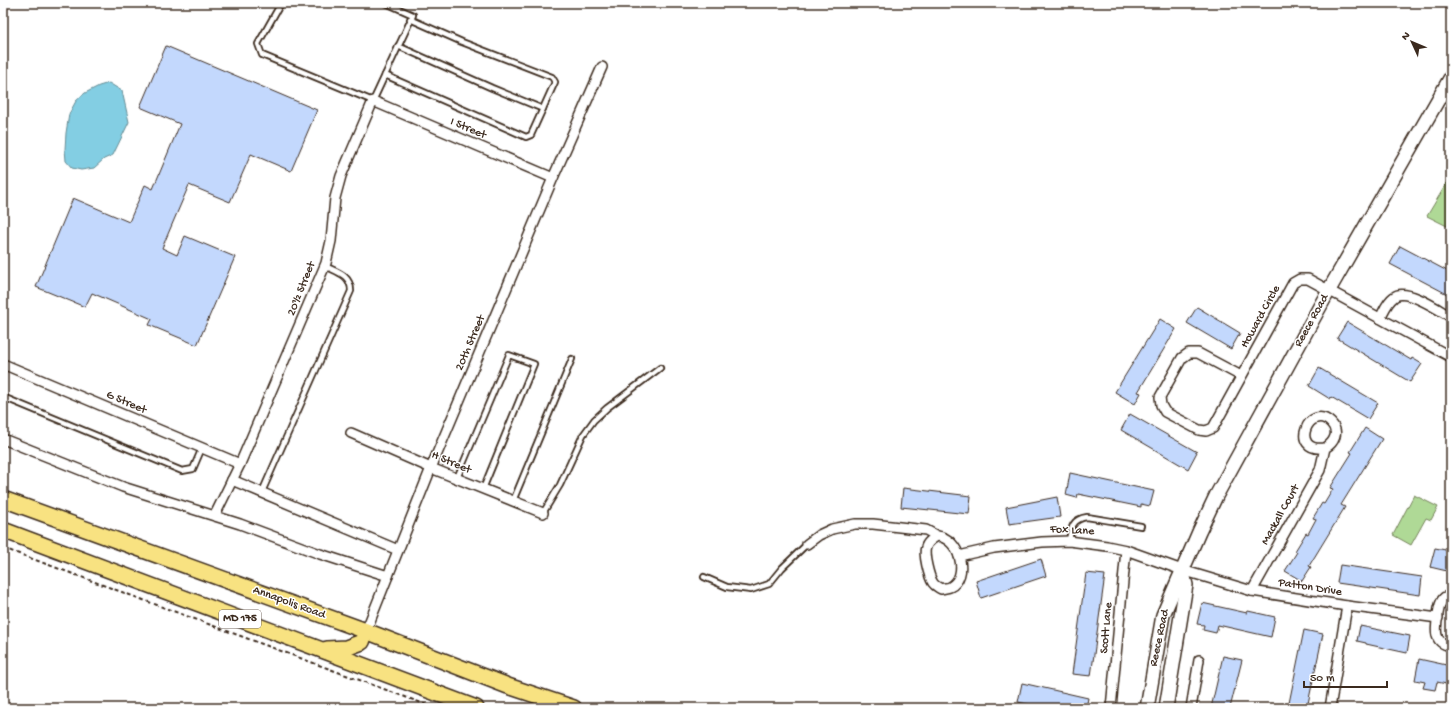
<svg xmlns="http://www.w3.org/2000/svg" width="1454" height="711" font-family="'Gochi Hand',sans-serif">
<rect width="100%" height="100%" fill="#fff"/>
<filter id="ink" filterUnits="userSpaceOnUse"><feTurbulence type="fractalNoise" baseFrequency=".025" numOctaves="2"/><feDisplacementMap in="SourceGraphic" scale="8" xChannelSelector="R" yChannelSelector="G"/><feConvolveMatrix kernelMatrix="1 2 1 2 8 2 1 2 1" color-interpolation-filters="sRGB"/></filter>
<g filter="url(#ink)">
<g fill="#afd996" stroke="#75825a">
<polygon points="1451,176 1451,228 1427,216"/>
<polygon points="1414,495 1438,507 1431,520 1426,518 1411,545 1393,535"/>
</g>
<polygon fill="#83cee3" stroke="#668c94" points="109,83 122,91 129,122 113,155 104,159 94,168 81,170 72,168 66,161 65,149 66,133 69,114 76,101 85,93 99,86"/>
<g fill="#c3d8fd" stroke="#3b2a1e">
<polygon points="166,46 317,110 291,171 251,154 230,202 189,185 162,248 177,255 185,236 235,257 197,345 149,325 152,319 92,293 85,307 36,287 73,198 129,222 145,185 153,189 180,124 140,107"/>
<polygon points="1400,246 1451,273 1451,286 1447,294 1390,264"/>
<polygon points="1197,307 1240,333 1231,349 1187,323"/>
<polygon points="1160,319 1176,329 1138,392 1141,393 1135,404 1115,392"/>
<polygon points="1347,322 1411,360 1412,358 1422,364 1410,382 1337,338"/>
<polygon points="1319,368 1378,403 1368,419 1331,397 1330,399 1309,386"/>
<polygon points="1130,414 1197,452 1188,469 1121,430"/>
<polygon points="1365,428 1382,439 1341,505 1345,507 1309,566 1311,567 1302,581 1285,571 1297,552 1295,551 1306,533 1308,534 1316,519 1313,518 1322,503 1324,504 1333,489 1330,488 1352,453 1350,452"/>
<polygon points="1070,473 1154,491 1150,506 1141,504 1141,507 1078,494 1077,498 1066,495"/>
<polygon points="903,488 971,496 969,514 901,507"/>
<polygon points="1057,497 1060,517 1009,524 1006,507"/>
<polygon points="1435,548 1451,551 1451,572 1430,567"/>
<polygon points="1041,559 1046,576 981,598 976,581"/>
<polygon points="1340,565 1422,577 1420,595 1337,583"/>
<polygon points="1086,573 1105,575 1091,676 1072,674"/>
<polygon points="1202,603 1247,613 1248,611 1275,617 1271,637 1218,625 1216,633 1203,630 1204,625 1197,624"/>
<polygon points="1360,626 1410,636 1407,653 1366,644 1366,643 1357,641"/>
<polygon points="1304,630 1323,634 1307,708 1288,708"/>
<polygon points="1223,656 1242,660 1230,708 1211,708"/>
<polygon points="1419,659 1451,666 1451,685 1437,682 1435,690 1423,688 1425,682 1415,680"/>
<polygon points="1022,683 1088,698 1086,708 1045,708 1018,702"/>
</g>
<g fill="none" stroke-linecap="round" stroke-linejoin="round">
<g stroke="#3b2a1e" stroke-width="8">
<g id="service">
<polyline points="284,3 280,5 258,44 262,55 373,101 413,15 386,3"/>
<polyline points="398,46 492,88 543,109"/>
<polyline points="385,75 526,137 531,135 555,82 552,77 462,42 410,19"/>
<polyline points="3,397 182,471 193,469 202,448"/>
<polyline points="457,478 509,355 534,364 483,489"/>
<path d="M262,492L351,291C351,275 337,272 325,266"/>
<polyline points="513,501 572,359"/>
<polyline points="543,513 560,485 583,435 594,420 607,408 660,368"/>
<path d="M1069,541C1071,528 1072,519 1087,517L1141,526"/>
<polyline points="704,577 727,587 751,590 769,584 782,568 807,544"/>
</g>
</g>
<g stroke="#3b2a1e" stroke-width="12">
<g id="minor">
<path d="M1380,318C1384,311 1387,302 1394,297C1406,287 1439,310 1451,317"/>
<polyline points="3,364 240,464"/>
<polyline points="1241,376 1198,353 1189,353 1182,358 1160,397 1161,405 1165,412 1199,430 1206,431 1213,428 1293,283 1300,279 1308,279 1451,357"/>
<polyline points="351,433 431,468 543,513"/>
<polyline points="3,439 123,487 240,524 320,554 388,576"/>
<polyline points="232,480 398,550"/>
<polyline points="215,515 240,464 326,263 331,241 335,198 341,176 373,101 553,178"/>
<path d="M937,536C960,538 970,577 950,587C948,588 944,588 941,589C938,587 935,586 933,583C929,577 923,554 926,547C928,541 933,539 937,536Z"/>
<polyline points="807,544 819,535 832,529 855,524 873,524 926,530 937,536"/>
<polyline points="959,556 994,548 1042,542 1069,541 1107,546 1126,550 1182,570 1252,591 1347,606 1438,618"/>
<path d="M1252,591L1320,470L1325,448C1334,443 1340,432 1331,423C1309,401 1288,453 1325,448"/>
<path d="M1451,595C1449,595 1447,596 1445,597C1440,601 1439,608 1438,614C1436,628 1432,643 1451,646"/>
<polyline points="366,631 431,468 553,178 602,67"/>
<polyline points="1111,708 1126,550"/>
<polyline points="1191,708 1199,660"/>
<polyline points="1330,708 1347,606"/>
</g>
</g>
<g stroke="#3b2a1e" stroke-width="16">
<g id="secondary">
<polyline points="1147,708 1163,615 1199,532 1216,496 1329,290 1451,77"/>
<polyline points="1166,708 1186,585 1182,570"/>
</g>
</g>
<g stroke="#3b2a1e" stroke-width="18">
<g id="primary">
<polyline points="3,499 366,631 508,686 574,708"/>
<polyline points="3,530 476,708"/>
<polyline points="327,649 346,648 362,642 366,631"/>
</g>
</g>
<polyline stroke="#3b2a1e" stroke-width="2" stroke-dasharray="4 3" stroke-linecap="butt" points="3,548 435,708"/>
<use href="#service" stroke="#fff" stroke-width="4.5"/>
<use href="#minor" stroke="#fff" stroke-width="9"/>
<use href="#secondary" stroke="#fff" stroke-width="13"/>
<use href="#primary" stroke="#f8e281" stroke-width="15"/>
</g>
</g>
<g text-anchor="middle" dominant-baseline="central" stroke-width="3" stroke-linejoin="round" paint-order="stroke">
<rect fill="#fff" stroke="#766a62" stroke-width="1" x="219" y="610" width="42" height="18" rx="3"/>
<g font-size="11" font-weight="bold" fill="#3b2a1e">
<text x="240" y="619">MD 175</text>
</g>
<g font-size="12" fill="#3b2a1e" stroke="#fff">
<text transform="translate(468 129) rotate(23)">I Street</text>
<text transform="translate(302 289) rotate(-68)">20½ Street</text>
<text transform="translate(1261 317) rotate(-61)">Howard Circle</text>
<text transform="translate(1312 321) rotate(-61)">Reece Road</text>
<text transform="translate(471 343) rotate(-67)">20th Street</text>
<text transform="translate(126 403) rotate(23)">G Street</text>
<text transform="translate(451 463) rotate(23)">H Street</text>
<text transform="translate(1281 515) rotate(-61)">Mackall Court</text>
<text transform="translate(1072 531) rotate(3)">Fox Lane</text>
<text transform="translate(1310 588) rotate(9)">Patton Drive</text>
<text transform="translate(289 603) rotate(20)">Annapolis Road</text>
<text transform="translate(1107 628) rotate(-85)">Scott Lane</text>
<text transform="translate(1160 638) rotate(-78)">Reece Road</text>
</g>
</g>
<rect width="1454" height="711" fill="none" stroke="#fff" stroke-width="16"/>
<rect x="8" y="8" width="1438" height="695" fill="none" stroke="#3b2a1e" stroke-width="1.5" filter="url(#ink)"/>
<g transform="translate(1412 42) rotate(314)" stroke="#ffffff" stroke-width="3" paint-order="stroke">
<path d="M0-3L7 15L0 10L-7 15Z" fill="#3b2a1e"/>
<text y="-6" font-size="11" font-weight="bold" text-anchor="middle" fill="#3b2a1e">N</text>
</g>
<path d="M1304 681v6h83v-6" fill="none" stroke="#3b2a1e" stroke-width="2"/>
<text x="1310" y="681" font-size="12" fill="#3b2a1e" stroke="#ffffff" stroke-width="3" paint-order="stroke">50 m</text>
</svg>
